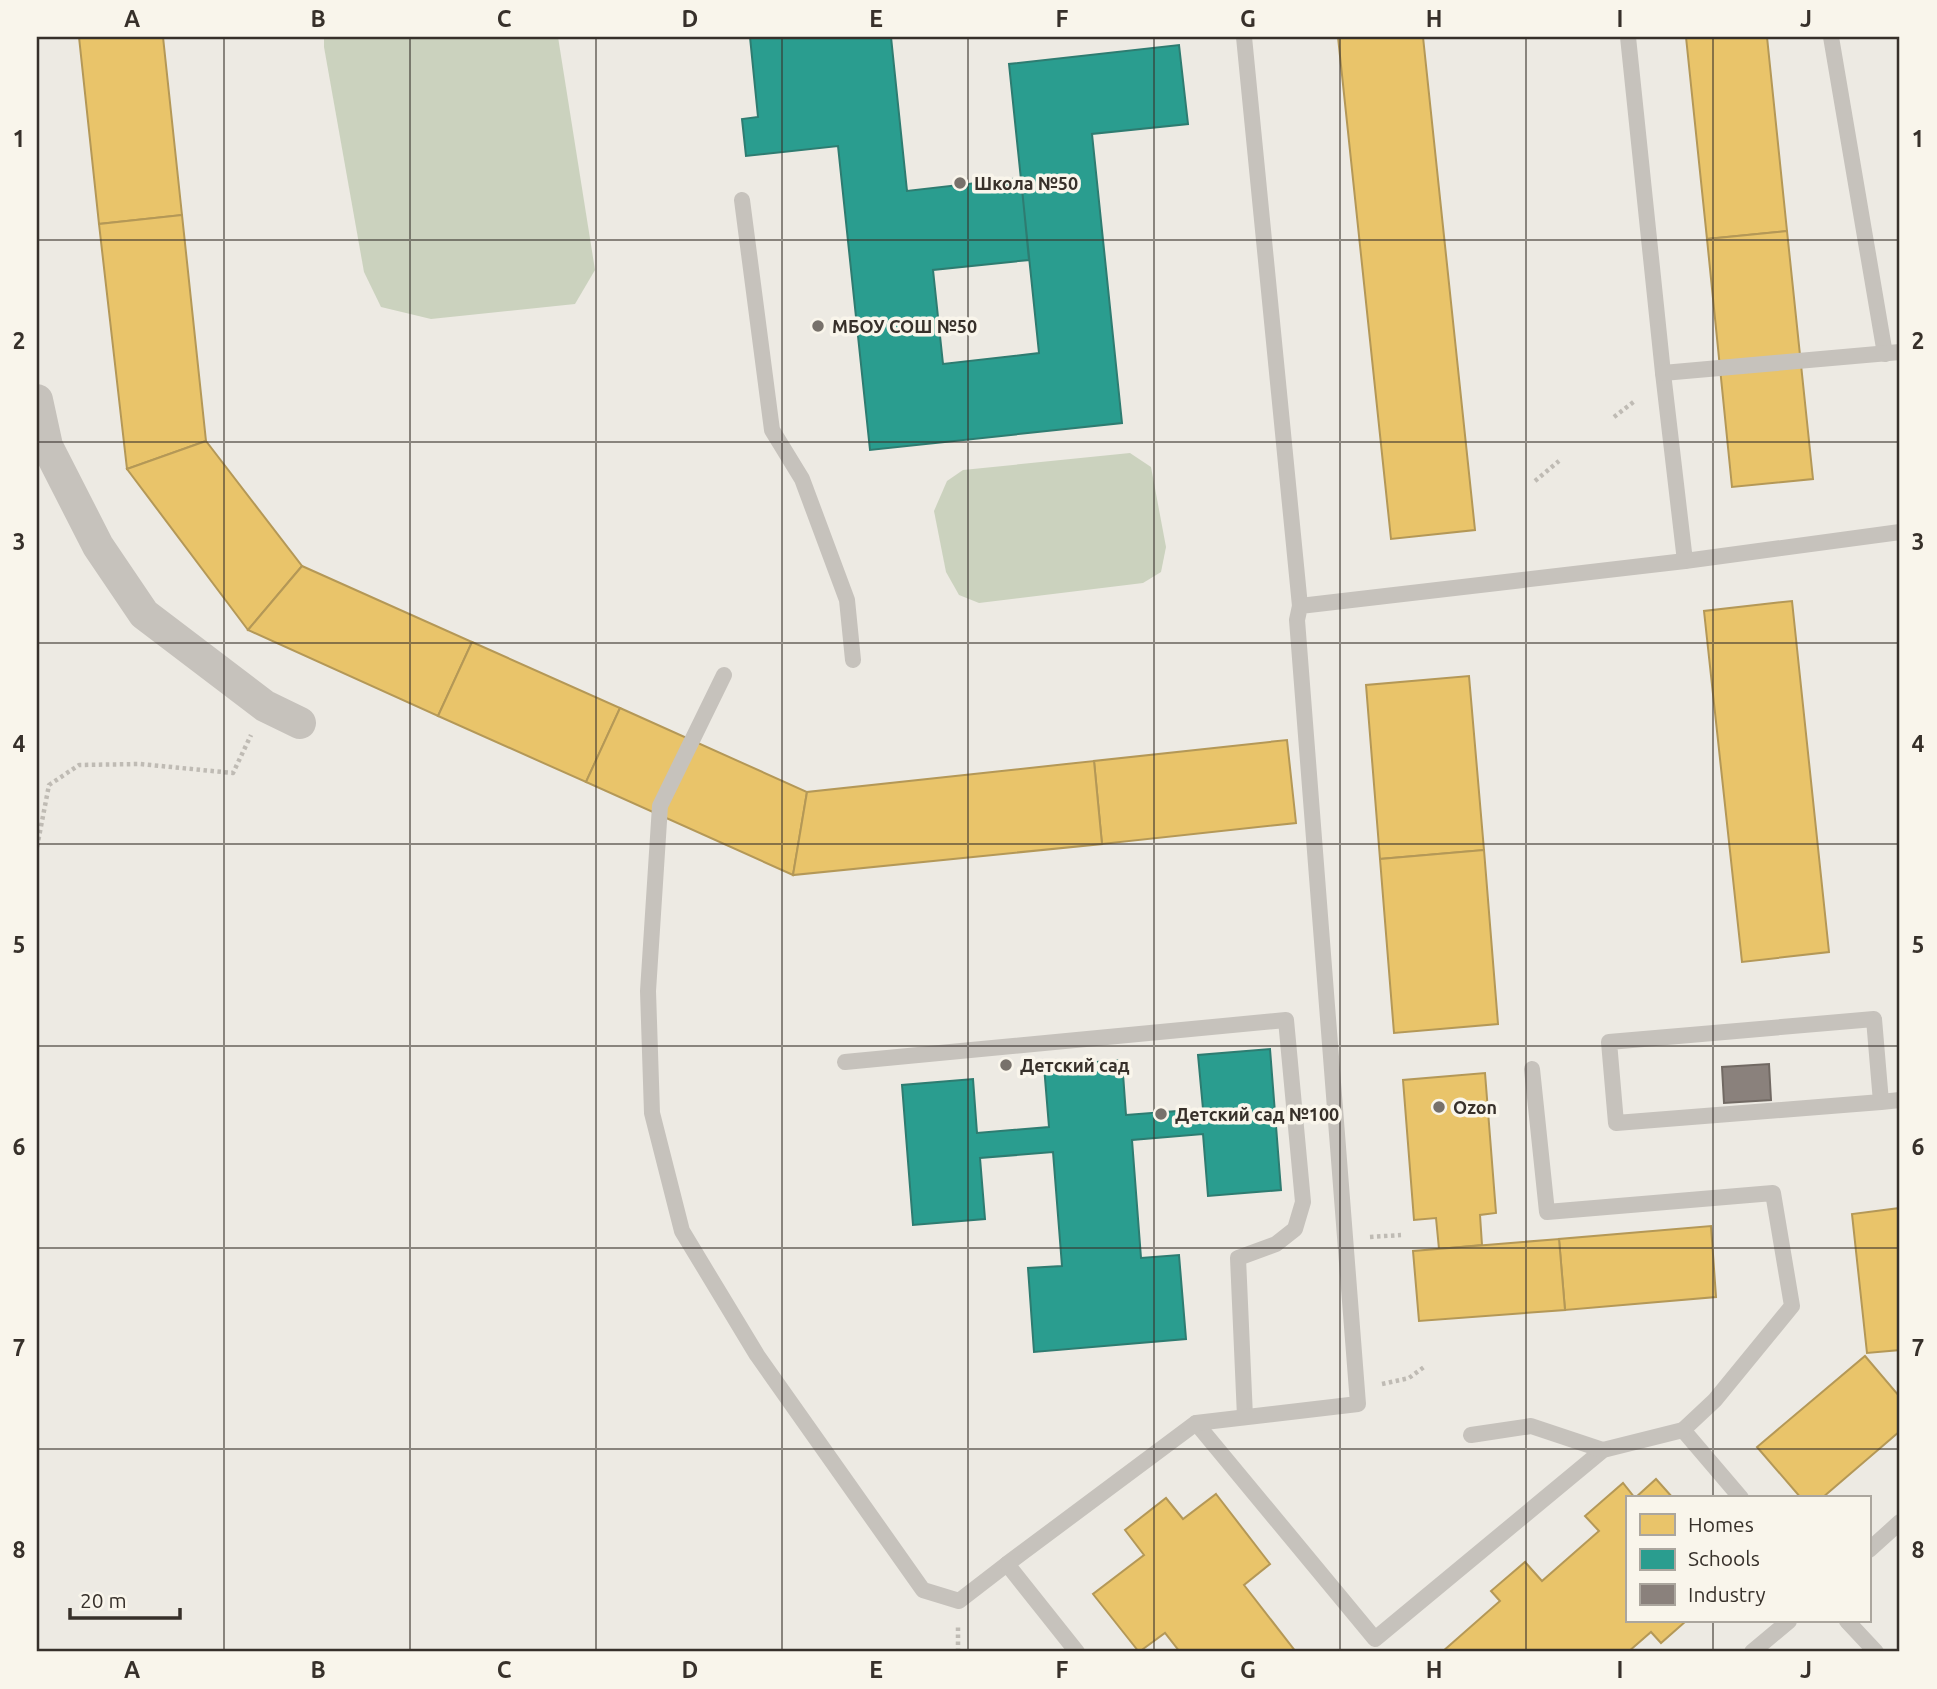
<svg xmlns="http://www.w3.org/2000/svg" width="1937" height="1689" font-family="Ubuntu,sans-serif">
<rect width="100%" height="100%" fill="#edeae3"/>
<g fill="#cbd2be">
<polygon points="324,37 558,37 595,270 575,304 431,319 381,307 364,272 324,47"/>
<polygon points="1130,453 1151,467 1166,547 1161,572 1143,583 979,603 959,595 946,572 934,511 947,481 963,470"/>
</g>
<g fill="#e9c46a" stroke="#b49857" stroke-width="2">
<polygon points="79,37 163,37 182,215 99,224"/>
<polygon points="1338,37 1423,37 1475,530 1391,539"/>
<polygon points="1686,37 1767,37 1787,231 1707,239"/>
<polygon points="182,215 206,441 127,469 99,224"/>
<polygon points="1787,231 1813,479 1732,487 1707,239"/>
<polygon points="206,441 302,566 248,630 127,469"/>
<polygon points="302,566 472,642 438,716 248,630"/>
<polygon points="1792,601 1829,952 1742,962 1704,611"/>
<polygon points="472,642 620,708 586,782 438,716"/>
<polygon points="1469,676 1484,850 1380,859 1366,685"/>
<polygon points="620,708 807,792 793,875 586,782"/>
<polygon points="1287,740 1296,823 1102,844 1094,761"/>
<polygon points="1094,761 1102,844 793,875 807,792"/>
<polygon points="1484,850 1498,1024 1394,1033 1380,859"/>
<polygon points="1485,1073 1496,1213 1480,1215 1482,1245 1439,1249 1436,1218 1414,1220 1403,1080"/>
<polygon points="1900,1208 1900,1350 1867,1353 1852,1214"/>
<polygon points="1711,1226 1716,1297 1565,1310 1559,1239"/>
<polygon points="1559,1239 1565,1310 1419,1321 1413,1251"/>
<polygon points="1865,1356 1900,1397 1900,1431 1822,1498 1801,1498 1757,1447"/>
<polygon points="1656,1479 1673,1498 1627,1498 1627,1621 1686,1621 1661,1643 1651,1632 1628,1652 1442,1652 1500,1601 1491,1591 1525,1562 1542,1581 1599,1531 1585,1516 1623,1483 1635,1498"/>
<polygon points="1216,1494 1270,1564 1244,1585 1296,1652 1180,1652 1165,1633 1139,1652 1093,1594 1144,1555 1125,1530 1166,1498 1183,1519"/>
</g>
<g fill="#2a9d8f" stroke="#2e7c71" stroke-width="2">
<polygon points="750,37 891,37 907,191 1021,178 1029,260 933,270 943,364 1039,353 1009,64 1179,45 1188,124 1092,134 1122,423 870,450 838,146 746,156 742,119 758,117"/>
<polygon points="1270,1049 1281,1190 1208,1196 1203,1134 1132,1140 1141,1258 1179,1255 1186,1339 1034,1352 1028,1268 1062,1266 1053,1152 980,1158 985,1219 913,1225 902,1085 973,1079 977,1133 1049,1127 1044,1066 1122,1060 1126,1115 1203,1109 1198,1055"/>
</g>
<polygon fill="#8a817c" stroke="#716963" stroke-width="2" points="1769,1064 1771,1100 1724,1103 1722,1067"/>
<g fill="none" stroke-linecap="round" stroke-linejoin="round">
<g stroke="#bfbbb4" stroke-width="4.5" stroke-dasharray="3.5 3.5" stroke-linecap="butt">
<polyline points="1614,417 1636,400"/>
<polyline points="1535,481 1559,461"/>
<polyline points="37,847 49,785 79,765 140,764 233,773 251,735"/>
<polyline points="1370,1237 1401,1235"/>
<polyline points="1382,1384 1409,1378 1424,1367"/>
<polyline points="958,1652 958,1625"/>
</g>
<g stroke="#c6c2bc" stroke-width="16">
<polyline points="1244,37 1300,606"/>
<polyline points="1628,37 1663,373 1685,561"/>
<polyline points="1831,37 1885,354"/>
<polyline points="742,200 772,430 802,479 847,600 853,660"/>
<polyline points="1663,373 1900,352"/>
<polyline points="724,675 660,806 648,991 652,1113 682,1231 757,1355 923,1590 959,1601 1007,1564"/>
<polyline points="845,1062 1286,1020 1303,1202 1295,1229 1276,1244 1238,1258 1245,1417"/>
<polyline points="1532,1069 1547,1212 1773,1193 1792,1306 1715,1400 1683,1430 1741,1498"/>
<polyline points="1881,1102 1874,1019 1609,1042 1616,1123 1881,1102 1900,1100"/>
<polyline points="1196,1423 1375,1639 1603,1450 1683,1430"/>
<polyline points="1471,1435 1531,1426 1603,1450"/>
<polyline points="1869,1550 1900,1522"/>
<polyline points="1847,1621 1876,1652"/>
<polyline points="1077,1652 1007,1564 1196,1423 1358,1404 1297,620 1300,606 1685,561 1900,532"/>
<polyline points="1752,1652 1789,1621"/>
</g>
<polyline stroke="#c6c2bc" stroke-width="32" points="37,400 47,446 98,546 144,614 265,706 300,723"/>
</g>
<path fill="none" stroke="#37302a" stroke-width="2" stroke-opacity="0.55" d="M224,37V1652M410,37V1652M596,37V1652M782,37V1652M968,37V1652M1154,37V1652M1340,37V1652M1526,37V1652M1713,37V1498M37,240H1900M37,442H1900M37,643H1900M37,844H1900M37,1046H1900M37,1248H1900M37,1449H1900M1713,1621V1652"/>
<g fill="#77716b" stroke="#f9f5eb" stroke-width="2.5">
<circle cx="960" cy="183" r="7"/>
<circle cx="818" cy="326" r="7"/>
<circle cx="1006" cy="1065" r="7"/>
<circle cx="1439" cy="1107" r="7"/>
<circle cx="1161" cy="1114" r="7"/>
</g>
<g text-anchor="middle" dominant-baseline="central" stroke-width="7" stroke-linejoin="round" paint-order="stroke">
<g font-size="18" font-weight="bold" fill="#37302a" stroke="#f9f5eb" text-anchor="start">
<text x="974" y="183">Школа №50</text>
<text x="832" y="326">МБОУ СОШ №50</text>
<text x="1020" y="1065">Детский сад</text>
<text x="1453" y="1107">Ozon</text>
<text x="1175" y="1114">Детский сад №100</text>
</g>
</g>
<rect width="1937" height="1689" fill="none" stroke="#f9f5eb" stroke-width="77"/>
<rect x="1626" y="1496" width="245" height="126" fill="#f9f5eb" stroke="#aba69e" stroke-width="2"/>
<rect x="1640" y="1514" width="35" height="21" fill="#e9c46a" stroke="#aba69e" stroke-width="2"/>
<text x="1688" y="1532" font-size="21" fill="#37302a">Homes</text>
<rect x="1640" y="1549" width="35" height="21" fill="#2a9d8f" stroke="#aba69e" stroke-width="2"/>
<text x="1688" y="1566" font-size="21" fill="#37302a">Schools</text>
<rect x="1640" y="1584" width="35" height="21" fill="#8a817c" stroke="#aba69e" stroke-width="2"/>
<text x="1688" y="1602" font-size="21" fill="#37302a">Industry</text>
<path d="M70 1608v10h110v-10" fill="none" stroke="#37302a" stroke-width="3.5"/>
<text x="80" y="1608" font-size="21" fill="#37302a" stroke="#f9f5eb" stroke-width="5" paint-order="stroke">20 m</text>
<rect x="38" y="38" width="1860" height="1612" fill="none" stroke="#37302a" stroke-width="2.5"/>
<g font-size="23" text-anchor="middle" font-weight="bold" fill="#37302a">
<text x="132" y="27">A</text>
<text x="318" y="27">B</text>
<text x="504" y="27">C</text>
<text x="690" y="27">D</text>
<text x="876" y="27">E</text>
<text x="1062" y="27">F</text>
<text x="1248" y="27">G</text>
<text x="1434" y="27">H</text>
<text x="1620" y="27">I</text>
<text x="1806" y="27">J</text>
<text x="19" y="147">1</text>
<text x="1918" y="147">1</text>
<text x="19" y="349">2</text>
<text x="1918" y="349">2</text>
<text x="19" y="550">3</text>
<text x="1918" y="550">3</text>
<text x="19" y="752">4</text>
<text x="1918" y="752">4</text>
<text x="19" y="953">5</text>
<text x="1918" y="953">5</text>
<text x="19" y="1155">6</text>
<text x="1918" y="1155">6</text>
<text x="19" y="1356">7</text>
<text x="1918" y="1356">7</text>
<text x="19" y="1558">8</text>
<text x="1918" y="1558">8</text>
<text x="132" y="1678">A</text>
<text x="318" y="1678">B</text>
<text x="504" y="1678">C</text>
<text x="690" y="1678">D</text>
<text x="876" y="1678">E</text>
<text x="1062" y="1678">F</text>
<text x="1248" y="1678">G</text>
<text x="1434" y="1678">H</text>
<text x="1620" y="1678">I</text>
<text x="1806" y="1678">J</text>
</g>
</svg>
